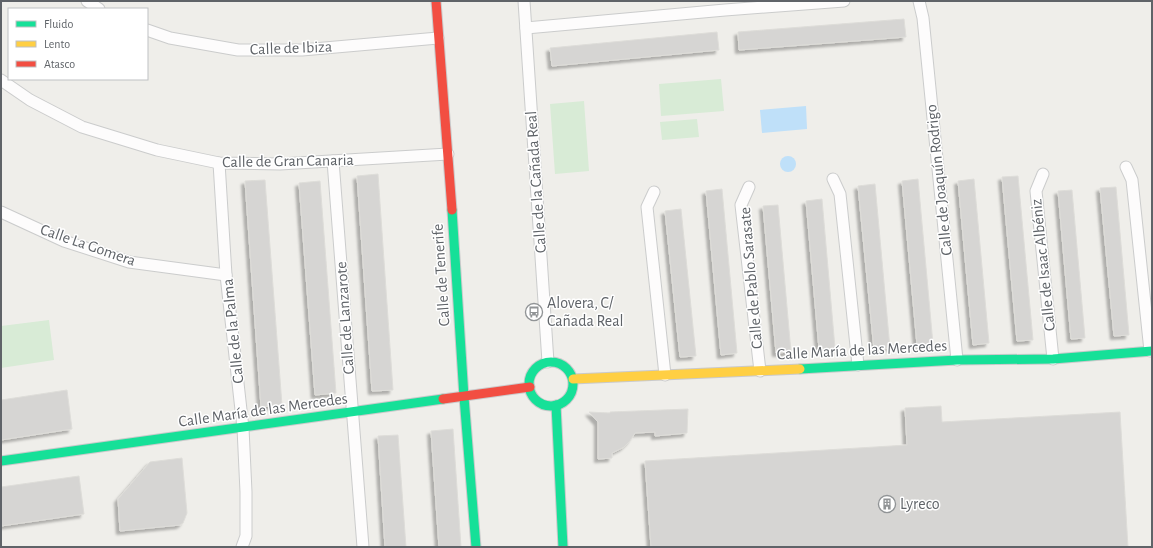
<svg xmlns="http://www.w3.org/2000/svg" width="1153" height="548" font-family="'Alegreya Sans',sans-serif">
<defs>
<filter id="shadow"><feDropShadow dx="-3.5" dy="3.5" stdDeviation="1" flood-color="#0004"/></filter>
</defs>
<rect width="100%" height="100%" fill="#efeeea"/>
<g fill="#d8ebd6">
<polygon points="721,79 724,111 661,116 659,84"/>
<polygon points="584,101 589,171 555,174 550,104"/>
<polygon points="697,119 699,137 662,140 660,122"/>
<polygon points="49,320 54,360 1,368 1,326"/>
</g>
<g fill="#bfe0f9">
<polygon points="806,106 807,129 762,133 760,110"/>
<circle cx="788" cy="164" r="8"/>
</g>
<g fill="#d6d5d3" stroke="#deddd9" filter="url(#shadow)">
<polygon points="904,19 906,37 739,50 738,32"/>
<polygon points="717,32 719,50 552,66 550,48"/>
<polygon points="378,174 393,390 372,391 357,176"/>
<polygon points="1018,176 1033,340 1017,341 1002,177"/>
<polygon points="918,179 933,344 917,345 902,181"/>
<polygon points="974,179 989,343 973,345 958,181"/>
<polygon points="265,180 282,405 261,407 245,181"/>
<polygon points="320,181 336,393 315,395 299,183"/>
<polygon points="875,184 890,348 874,350 858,186"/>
<polygon points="1116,187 1129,335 1114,336 1100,188"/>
<polygon points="722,189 737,353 721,355 706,191"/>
<polygon points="1072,190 1085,338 1071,339 1058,191"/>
<polygon points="822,199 835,348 819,349 806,201"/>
<polygon points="778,205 791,352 776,353 763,206"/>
<polygon points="681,209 696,356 680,357 665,211"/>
<polygon points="67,390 72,429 1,440 1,400"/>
<polygon points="941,406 942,422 1120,412 1128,547 651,547 645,461 907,445 905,408"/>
<polygon points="688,409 687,433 655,436 655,432 635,433 630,441 624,447 612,453 612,458 598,459 598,422 589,412 610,413 610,412"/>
<polygon points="453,429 461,547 439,547 431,431"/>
<polygon points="398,435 406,547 385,547 378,436"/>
<polygon points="182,458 187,513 183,523 180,525 120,531 118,499 150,462"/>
<polygon points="79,476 84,514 1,526 1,487"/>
</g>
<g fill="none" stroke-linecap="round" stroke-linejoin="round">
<g stroke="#cbcccc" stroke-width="13">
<g id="street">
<polyline points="87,1 99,9"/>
<polyline points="524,1 548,362"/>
<polyline points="919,1 923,18 957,360"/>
<polyline points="526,28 725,10 844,1"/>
<polyline points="147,30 170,38 238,50 302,50 438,38"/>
<polyline points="1,80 30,100 82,127 157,150 219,163 280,164 448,154"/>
<polyline points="333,161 363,547"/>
<polyline points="219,163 226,275 243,428 246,492 246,536 242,547"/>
<polyline points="1126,167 1132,180 1150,351"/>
<polyline points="1043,174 1036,191 1053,359"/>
<polyline points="833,179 840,194 858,365"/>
<polyline points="749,187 741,205 760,371"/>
<polyline points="654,192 647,207 665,375"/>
<polyline points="1,212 64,241 129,262 226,275"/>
</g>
</g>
<g stroke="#cacacb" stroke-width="11">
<g id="fast">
<polyline points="452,210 464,397 476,547"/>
<circle cx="551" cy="384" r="22"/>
<polyline points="800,369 957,360 1053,359 1152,351"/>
<polyline points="556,405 563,547"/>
<polyline points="1,461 443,399"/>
</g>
</g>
<g stroke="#cacacb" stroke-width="11">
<polyline id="slow" points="573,379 800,369"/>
</g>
<g stroke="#cacacb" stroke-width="11">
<g id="jam">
<polyline points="436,1 452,210"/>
<polyline points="443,399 530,387"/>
</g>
</g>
<use href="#street" stroke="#fdfcfc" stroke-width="11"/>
<use href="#fast" stroke="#16e098" stroke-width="9"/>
<use href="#slow" stroke="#ffcf43" stroke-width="9"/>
<use href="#jam" stroke="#f24e42" stroke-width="9"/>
</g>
<defs>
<g id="bus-ring" transform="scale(0.9)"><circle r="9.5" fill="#fff" stroke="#919496" stroke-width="1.5"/><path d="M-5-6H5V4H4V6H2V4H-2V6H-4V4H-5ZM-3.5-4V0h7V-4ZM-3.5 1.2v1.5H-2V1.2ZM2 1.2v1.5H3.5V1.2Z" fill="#919496"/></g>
<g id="building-ring" transform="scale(0.9)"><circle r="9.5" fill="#fff" stroke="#919496" stroke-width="1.5"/><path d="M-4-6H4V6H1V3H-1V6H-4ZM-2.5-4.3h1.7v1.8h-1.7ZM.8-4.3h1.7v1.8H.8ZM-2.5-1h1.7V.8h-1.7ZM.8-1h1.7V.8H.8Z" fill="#919496"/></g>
</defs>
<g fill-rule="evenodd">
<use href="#bus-ring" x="534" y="312"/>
<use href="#building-ring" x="887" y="504"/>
</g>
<g text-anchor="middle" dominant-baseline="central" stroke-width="3" stroke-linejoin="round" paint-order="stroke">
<g font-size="16" fill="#5f6368" stroke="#fff">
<text transform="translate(291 48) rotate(-2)">Calle de Ibiza</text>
<text transform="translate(288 161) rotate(-1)">Calle de Gran Canaria</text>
<text transform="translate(939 180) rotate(-96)">Calle de Joaquín Rodrigo</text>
<text transform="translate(536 182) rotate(-94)">Calle de la Cañada Real</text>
<text transform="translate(88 245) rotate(19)">Calle La Gomera</text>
<text transform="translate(1043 265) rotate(-96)">Calle de Isaac Albéniz</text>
<text transform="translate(441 275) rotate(-94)">Calle de Tenerife</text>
<text transform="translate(751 278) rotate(-95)">Calle de Pablo Sarasate</text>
<text transform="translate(345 318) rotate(-94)">Calle de Lanzarote</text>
<text transform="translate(233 331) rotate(-96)">Calle de la Palma</text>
<text transform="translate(862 350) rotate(-3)">Calle María de las Mercedes</text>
<text transform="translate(263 410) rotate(-8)">Calle María de las Mercedes</text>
</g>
<g font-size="16" fill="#5f6368" stroke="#fff" text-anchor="start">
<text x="547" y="303">Alovera, C/<tspan x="547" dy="18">Cañada Real</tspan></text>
<text x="900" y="504">Lyreco</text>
</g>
</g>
<rect width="1153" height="548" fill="none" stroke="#5f6368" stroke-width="4"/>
<rect x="8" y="8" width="140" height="72" fill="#ffffff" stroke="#bfc1c3"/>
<rect x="16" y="21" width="20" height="6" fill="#16e098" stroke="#bfc1c3"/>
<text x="44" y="28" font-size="12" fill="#5f6368">Fluido</text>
<rect x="16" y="41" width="20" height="6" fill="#ffcf43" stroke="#bfc1c3"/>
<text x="44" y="48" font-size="12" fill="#5f6368">Lento</text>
<rect x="16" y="61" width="20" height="6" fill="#f24e42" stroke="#bfc1c3"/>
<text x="44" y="68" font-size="12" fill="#5f6368">Atasco</text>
</svg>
